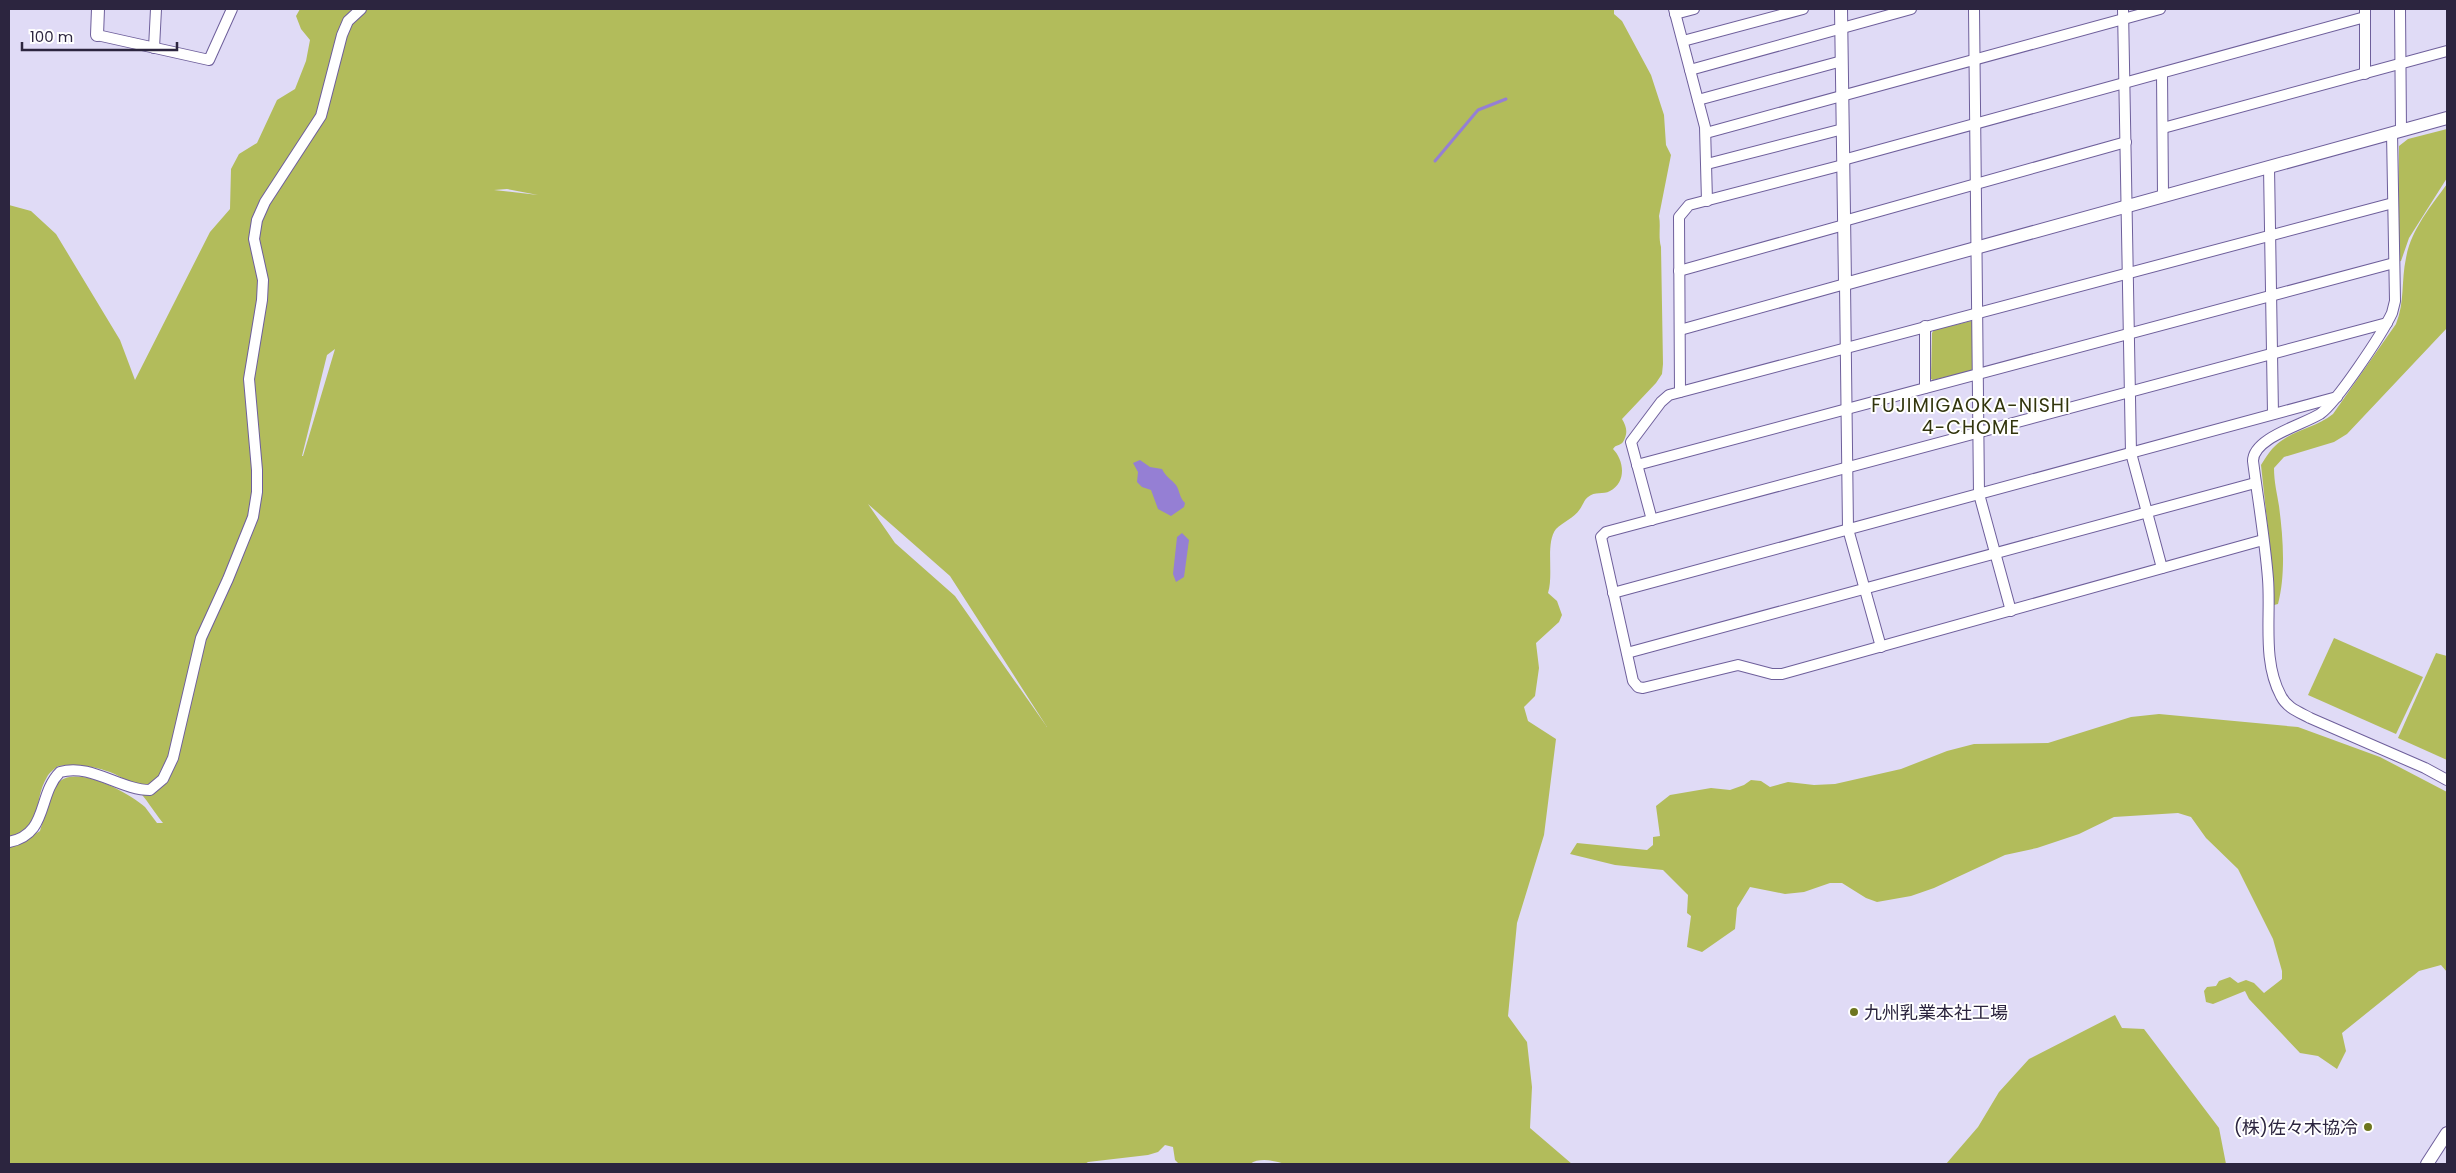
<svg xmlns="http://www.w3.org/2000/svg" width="2456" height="1173" font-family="Poppins,'Noto Sans JP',sans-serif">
<rect width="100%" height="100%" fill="#e0dbf6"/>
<g fill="#b2bc5b" fill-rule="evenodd">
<path d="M300,9H1614V14L1622,21L1651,75L1664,115L1666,145L1671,155L1659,216C1661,227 1658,235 1661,247L1663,364L1662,374L1656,383L1622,419C1627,427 1628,434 1623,442C1620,446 1616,444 1613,449C1624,460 1627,482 1610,491C1603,495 1595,491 1588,497C1584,500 1583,505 1580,509C1574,518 1563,522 1556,529C1545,543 1554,574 1548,593L1557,601L1562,615L1559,622L1536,643L1539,668L1535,696L1524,707L1528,721L1556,739L1544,835L1517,923L1508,1016L1527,1042L1532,1087L1530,1128L1572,1164H1285C1275,1161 1260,1157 1250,1164H1179L1175,1160L1173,1147L1165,1145L1158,1152L1148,1155L1088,1162L1085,1164H9V846L18,844L40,831C44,819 50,789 60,781C80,766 129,793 145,807C149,812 153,818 157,823H163C154,812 146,798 136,788C116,769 84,763 58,766C54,769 49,773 47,777C32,802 46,825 9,837V205L31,211L56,234L120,340L135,380L210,232L230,209L231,169L239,154L257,143L277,100L295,89L306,61L310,40L301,29L296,16ZM507,189L538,195L494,190ZM335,349L303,456H302L327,355ZM868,504L950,576L1047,727L955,596L895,543Z"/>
<polygon points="2447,129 2447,178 2409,238 2401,261 2398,262 2399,146 2408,139"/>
<path d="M2447,184V328L2347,434L2334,442L2284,457L2274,468C2274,482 2277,493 2279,506C2283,536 2286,574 2278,604L2274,605V586L2261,465C2266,457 2272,447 2281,441C2297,429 2317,427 2333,414L2396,324C2405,302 2401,281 2406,258C2411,230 2431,206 2447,184Z"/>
<polygon points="1971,321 1973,322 1973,367 1971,371 1933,380 1931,379 1932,333 1934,330"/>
<polygon points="2334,638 2423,677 2396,734 2308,695"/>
<polygon points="2436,653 2447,656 2447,760 2398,738"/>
<polygon points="2159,714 2298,727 2380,757 2447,792 2447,972 2441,965 2419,971 2342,1033 2346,1051 2337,1069 2318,1056 2300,1053 2249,999 2245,991 2213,1004 2206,1002 2204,991 2207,987 2216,986 2219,981 2230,977 2238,983 2246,980 2254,983 2264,993 2282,979 2282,971 2273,939 2238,869 2206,838 2191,817 2178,813 2114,817 2079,834 2037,848 2005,855 1934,888 1911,896 1877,902 1866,898 1842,883 1830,883 1804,892 1785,894 1750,887 1737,908 1735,929 1702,952 1687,947 1691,916 1687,913 1688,895 1663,870 1615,865 1570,854 1577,843 1647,850 1653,845 1653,837 1660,836 1656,806 1670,795 1711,788 1730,790 1744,785 1751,780 1761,781 1770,787 1788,782 1814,785 1835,784 1901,769 1947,751 1974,744 2048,743 2131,717"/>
<polygon points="2115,1015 2122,1028 2144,1029 2219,1128 2226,1164 1946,1164 1978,1127 1999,1092 2029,1059"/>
</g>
<g fill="#957fd4">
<path d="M1140,460L1150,467L1162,469C1166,477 1171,479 1176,485C1180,491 1179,497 1185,503L1184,507L1171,516L1158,509L1151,490L1142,487L1137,482L1138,472L1133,463Z"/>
<polygon points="1182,533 1189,540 1184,577 1176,582 1173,574 1177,537"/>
</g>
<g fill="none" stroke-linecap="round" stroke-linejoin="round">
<polyline stroke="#957fd4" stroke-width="3" points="1435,161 1478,110 1506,99"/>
<g stroke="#6e5f9b" stroke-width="12">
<g id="minor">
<polyline points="1674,9 1705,127 1707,201"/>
<polyline points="1974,9 1979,494 2011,611"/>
<polyline points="2123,9 2131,453 2162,568"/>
<polyline points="2365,9 2365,74"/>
<polyline points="2400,9 2401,131"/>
<polyline points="1675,14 1694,9"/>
<polyline points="97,35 209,60 232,9"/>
<polyline points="1683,41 1803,9"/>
<polyline points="154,48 156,9"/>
<polyline points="1690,70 1911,9"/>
<polyline points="2162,73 2163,196"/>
<polyline points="1698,100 1842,61"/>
<polyline points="2163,128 2447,51"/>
<polyline points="1706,133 2160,9"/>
<path d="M2392,133L2395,301L2392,313C2382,334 2337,402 2320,414C2302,425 2253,438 2253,461C2258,500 2265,540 2268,579C2271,617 2262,661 2281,696C2287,708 2299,712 2310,718L2425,768L2447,780"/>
<polyline points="1843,160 2365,17"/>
<polyline points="1707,164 1843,129"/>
<polyline points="2269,167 2273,414"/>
<polyline points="1844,221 2126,142"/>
<polyline points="1679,271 1844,225"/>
<polyline points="1925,326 1925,388"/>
<polyline points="1680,330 1845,284 1848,529 1881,647"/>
<polyline points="1680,392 1679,217 1689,205 1843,165"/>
<polyline points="1637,465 2394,263"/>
<polyline points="1652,520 1631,442 1661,402 1669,395 2393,203"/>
<polyline points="2263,540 1782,674 1772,674 1738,665 1643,688 1638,687 1633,681 1601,537 1606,532 2387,323"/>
<polyline points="1613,593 2337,397"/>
<polyline points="1627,653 2255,483"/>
<path d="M9,842C49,834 37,795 60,772C91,763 120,790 150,790L163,779L173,758L201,638L228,579L253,517L257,492V470L249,379L262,300L263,280L254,239L257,220L265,202L321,116L342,35L348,21L361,9"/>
</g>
</g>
<g stroke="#6e5f9b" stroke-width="14">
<g id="tertiary">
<polyline points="1841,9 1845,284 2447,118"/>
<polyline points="97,35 98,9"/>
<polyline points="2427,1164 2447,1133"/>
</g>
</g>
<use href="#minor" stroke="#fff" stroke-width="10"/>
<use href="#tertiary" stroke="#fff" stroke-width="12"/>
</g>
<g fill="#6e761f" stroke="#fff" stroke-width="2">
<circle cx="1854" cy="1012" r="5"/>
<circle cx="2368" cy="1127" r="5"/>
</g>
<g text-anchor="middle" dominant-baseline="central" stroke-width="4" stroke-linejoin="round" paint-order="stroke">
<g font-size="18" fill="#2c253f" stroke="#fff" text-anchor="start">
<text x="1864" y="1012">九州乳業本社工場</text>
<text x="2358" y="1127" text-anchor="end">(株)佐々木協冷</text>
</g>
<g font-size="19" letter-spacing="1" fill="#32350d" stroke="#fff">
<text x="1971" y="405">FUJIMIGAOKA-NISHI<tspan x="1971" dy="22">4-CHOME</tspan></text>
</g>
</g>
<rect width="2456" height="1173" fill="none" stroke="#2c253f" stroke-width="20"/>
<path d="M22 42v8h155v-8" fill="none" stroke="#2c253f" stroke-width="2.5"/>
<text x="30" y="42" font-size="15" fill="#2c253f" stroke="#ffffff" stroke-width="4" paint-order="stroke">100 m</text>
</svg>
